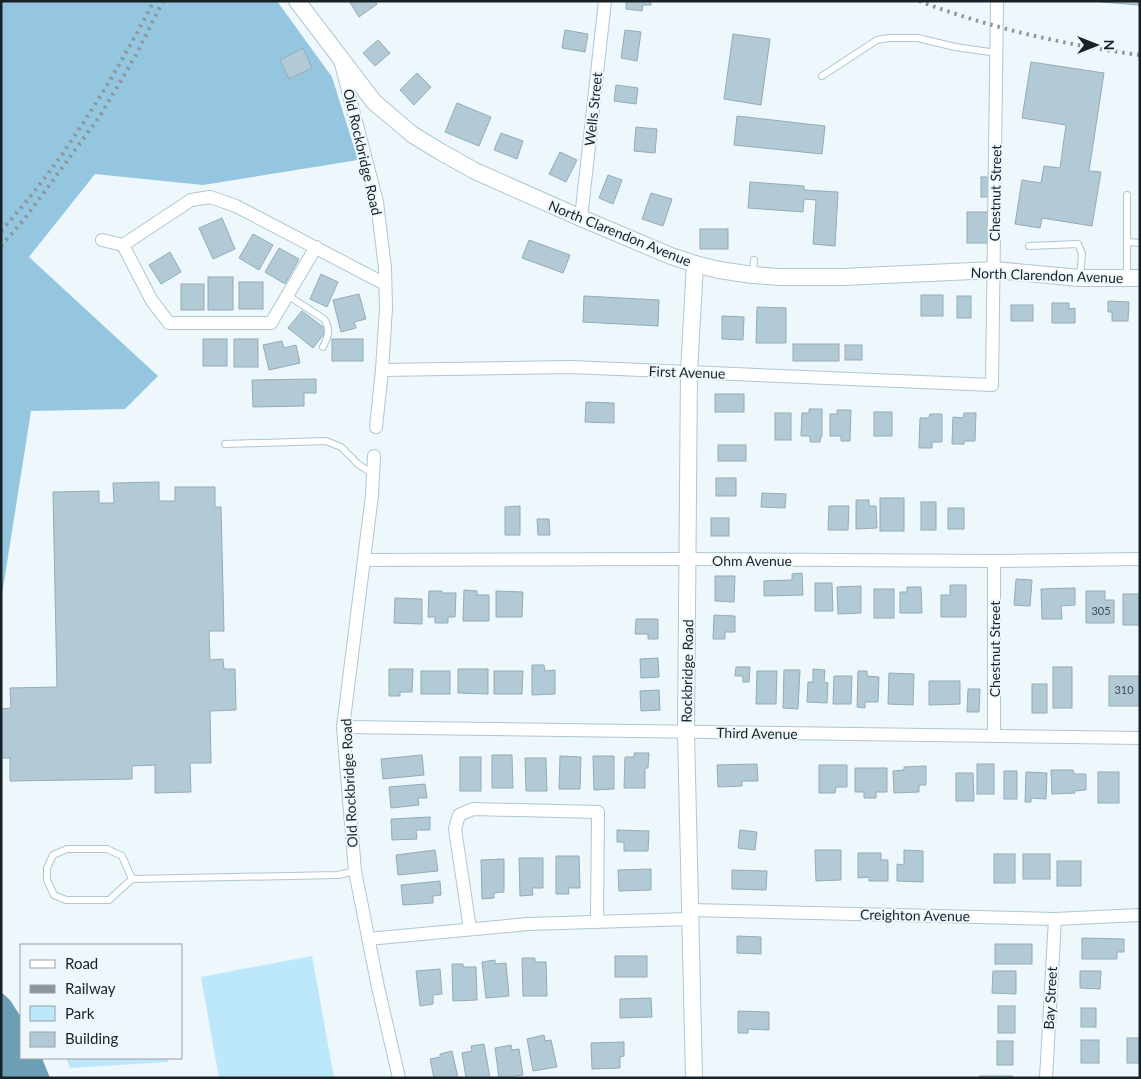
<svg xmlns="http://www.w3.org/2000/svg" width="1141" height="1079" font-family="Lato,sans-serif">
<rect width="100%" height="100%" fill="#edf7fc"/>
<g fill="#bde7fa">
<polygon points="312,956 334,1078 219,1078 201,977"/>
<polygon points="66,1058 168,1058 168,1062 70,1068"/>
</g>
<polygon fill="#94c7df" points="1,1 277,1 332,77 358,160 203,185 95,174 29,257 158,376 125,409 31,411 1,601"/>
<polygon fill="#6c9fb5" points="1,992 10,1000 21,1017 21,1058 42,1058 50,1078 1,1078"/>
<g fill="#b1cad6" stroke="#93acb7">
<polygon points="349,1 375,1 377,4 359,17"/>
<polygon points="626,1 651,1 651,5 643,5 642,11 626,9"/>
<polygon points="1101,1 1140,1 1140,5 1101,2"/>
<polygon points="565,30 588,34 585,52 562,48"/>
<polygon points="625,30 641,32 637,61 621,58"/>
<polygon points="733,34 770,39 761,105 724,99"/>
<polygon points="378,40 390,53 375,66 363,53"/>
<polygon points="303,48 312,68 289,79 280,60"/>
<polygon points="1031,62 1104,73 1089,171 1101,172 1092,226 1042,218 1040,228 1015,224 1022,180 1041,183 1044,166 1060,168 1066,125 1022,118"/>
<polygon points="417,73 431,87 414,105 400,90"/>
<polygon points="616,85 638,88 636,104 614,101"/>
<polygon points="457,103 491,117 479,146 445,132"/>
<polygon points="737,116 825,126 822,154 734,145"/>
<polygon points="636,127 657,129 655,153 634,151"/>
<polygon points="501,133 523,141 517,159 494,150"/>
<polygon points="560,152 577,160 566,182 549,174"/>
<polygon points="608,175 622,180 613,204 599,198"/>
<rect x="981" y="177" width="13" height="20"/>
<polygon points="750,182 804,186 804,190 838,192 835,246 813,244 816,200 804,199 803,212 748,208"/>
<polygon points="651,193 672,199 663,226 642,219"/>
<rect x="967" y="212" width="22" height="31"/>
<polygon points="222,218 235,249 213,259 199,228"/>
<rect x="700" y="229" width="28" height="20"/>
<polygon points="253,234 273,245 259,270 239,258"/>
<polygon points="529,240 570,255 563,273 522,258"/>
<polygon points="279,248 299,259 285,284 265,272"/>
<polygon points="170,252 181,272 161,284 149,265"/>
<polygon points="321,274 338,282 327,307 310,299"/>
<rect x="208" y="277" width="25" height="33"/>
<rect x="239" y="282" width="24" height="27"/>
<rect x="181" y="284" width="23" height="26"/>
<polygon points="359,294 366,319 354,322 356,328 341,332 333,300"/>
<rect x="921" y="295" width="22" height="21"/>
<polygon points="584,296 659,300 658,326 583,322"/>
<rect x="957" y="296" width="14" height="22"/>
<polygon points="1108,301 1129,302 1128,321 1112,321 1112,312 1108,312"/>
<polygon points="1052,303 1069,303 1069,309 1075,308 1075,323 1052,323"/>
<rect x="1011" y="305" width="22" height="16"/>
<polygon points="757,307 786,308 786,343 756,343"/>
<polygon points="302,311 327,330 313,348 288,328"/>
<polygon points="722,316 744,317 743,340 722,339"/>
<rect x="203" y="339" width="24" height="27"/>
<rect x="234" y="339" width="24" height="28"/>
<rect x="332" y="339" width="31" height="22"/>
<polygon points="282,341 284,348 296,345 300,363 269,370 263,345"/>
<rect x="793" y="344" width="46" height="17"/>
<rect x="845" y="345" width="17" height="15"/>
<polygon points="316,379 316,393 304,393 304,406 253,407 252,380"/>
<rect x="715" y="394" width="29" height="18"/>
<polygon points="586,402 614,403 614,423 585,422"/>
<polygon points="809,409 822,409 822,436 821,436 820,442 810,442 810,436 801,436 802,413 809,413"/>
<polygon points="837,410 851,410 850,441 841,441 841,436 830,436 830,414 837,414"/>
<rect x="874" y="412" width="18" height="24"/>
<rect x="775" y="413" width="16" height="27"/>
<polygon points="964,413 976,413 975,441 964,441 964,444 952,444 953,417 963,418"/>
<polygon points="930,414 942,414 942,442 932,442 932,448 919,448 920,418 929,418"/>
<rect x="718" y="445" width="28" height="16"/>
<rect x="716" y="478" width="20" height="18"/>
<polygon points="159,482 159,501 175,501 175,487 215,487 215,507 221,507 224,631 209,631 210,660 223,659 224,669 235,669 236,710 210,711 211,763 190,763 191,792 155,793 155,765 132,766 132,779 10,781 10,758 1,758 1,709 11,708 10,688 57,687 53,492 99,491 99,503 114,503 113,483"/>
<polygon points="762,493 786,494 785,508 761,507"/>
<rect x="880" y="498" width="24" height="33"/>
<polygon points="856,500 869,500 869,506 876,506 877,528 856,529"/>
<rect x="921" y="502" width="15" height="28"/>
<polygon points="520,506 520,535 505,535 505,507"/>
<polygon points="829,506 849,506 848,530 828,530"/>
<rect x="948" y="508" width="16" height="21"/>
<rect x="711" y="518" width="18" height="18"/>
<polygon points="537,519 549,519 550,535 538,535"/>
<polygon points="802,573 803,595 764,596 764,581 792,580 792,574"/>
<polygon points="715,576 735,576 734,602 715,601"/>
<polygon points="1016,579 1032,580 1030,606 1014,605"/>
<polygon points="815,583 832,583 833,611 815,611"/>
<polygon points="950,585 966,585 966,617 941,617 941,595 950,595"/>
<polygon points="861,586 861,613 838,614 837,587"/>
<polygon points="907,587 921,587 922,613 900,613 900,592 907,592"/>
<polygon points="1075,588 1075,605 1061,606 1062,619 1042,619 1041,589"/>
<rect x="874" y="589" width="20" height="29"/>
<polygon points="464,590 477,591 477,595 489,595 489,621 463,621"/>
<polygon points="429,591 442,591 442,593 456,593 455,617 448,617 448,623 435,623 435,617 428,617"/>
<polygon points="496,591 523,592 522,617 496,617"/>
<polygon points="1086,591 1105,591 1105,600 1114,600 1114,623 1086,623"/>
<rect x="1123" y="594" width="17" height="31"/>
<polygon points="395,598 422,599 422,624 394,623"/>
<polygon points="714,615 735,616 735,632 725,632 725,639 713,639"/>
<polygon points="636,619 658,619 658,639 648,639 648,634 635,634"/>
<polygon points="658,658 659,677 641,678 640,659"/>
<polygon points="532,665 544,665 545,671 555,670 555,694 532,695"/>
<polygon points="736,667 750,667 749,682 743,682 743,676 735,676"/>
<rect x="1053" y="667" width="19" height="41"/>
<polygon points="389,669 413,669 412,692 400,692 400,696 389,696"/>
<polygon points="458,669 488,669 488,694 458,693"/>
<polygon points="813,669 825,670 824,682 828,683 827,703 807,702 808,682 813,682"/>
<polygon points="784,670 800,670 798,709 783,708"/>
<rect x="421" y="671" width="29" height="23"/>
<polygon points="494,671 523,671 522,694 494,694"/>
<polygon points="757,671 777,671 776,704 756,704"/>
<polygon points="858,671 867,671 867,676 879,677 878,702 865,702 865,708 857,707"/>
<polygon points="889,673 914,674 913,705 888,704"/>
<polygon points="834,676 852,676 851,704 833,704"/>
<rect x="1109" y="676" width="31" height="30"/>
<polygon points="929,681 960,681 960,704 929,705"/>
<rect x="1032" y="684" width="15" height="29"/>
<polygon points="968,689 980,689 979,712 967,712"/>
<polygon points="659,690 660,710 641,711 640,691"/>
<polygon points="634,753 649,753 648,768 645,768 645,788 624,788 625,757 634,757"/>
<polygon points="422,755 424,775 383,779 381,759"/>
<polygon points="492,755 512,755 513,788 492,788"/>
<polygon points="560,756 581,757 580,789 559,789"/>
<polygon points="593,756 614,756 614,789 594,790"/>
<rect x="460" y="757" width="21" height="34"/>
<polygon points="525,758 546,758 547,791 526,791"/>
<polygon points="757,764 758,781 742,781 742,786 718,787 717,765"/>
<rect x="977" y="764" width="17" height="30"/>
<polygon points="819,765 847,765 847,787 836,787 835,793 819,793"/>
<polygon points="926,766 926,785 919,785 919,792 894,793 893,771 904,770 904,767"/>
<polygon points="855,768 887,768 887,792 876,792 876,798 864,798 864,792 855,792"/>
<polygon points="1051,770 1073,770 1074,774 1086,774 1086,790 1074,791 1075,793 1052,794"/>
<rect x="1004" y="771" width="13" height="28"/>
<polygon points="1026,772 1047,773 1046,799 1031,798 1031,802 1025,802"/>
<rect x="1098" y="772" width="21" height="31"/>
<polygon points="956,773 973,773 974,801 956,801"/>
<polygon points="425,784 427,798 418,798 419,805 391,808 389,787"/>
<polygon points="430,817 430,830 416,830 417,839 392,840 391,819"/>
<polygon points="617,830 649,831 648,851 624,851 624,842 617,842"/>
<polygon points="740,830 757,832 755,850 738,848"/>
<polygon points="435,850 438,871 398,875 396,855"/>
<polygon points="815,850 841,850 841,880 816,881"/>
<polygon points="904,850 923,851 923,882 897,881 897,864 904,865"/>
<polygon points="858,853 881,853 881,860 888,860 888,881 869,881 869,877 858,878"/>
<rect x="994" y="854" width="21" height="29"/>
<rect x="1023" y="854" width="27" height="25"/>
<polygon points="556,856 579,856 580,888 568,888 569,894 556,894"/>
<polygon points="519,858 543,858 543,888 532,888 533,895 520,896"/>
<polygon points="504,859 504,892 494,893 494,898 482,899 481,860"/>
<rect x="1057" y="861" width="24" height="25"/>
<polygon points="651,869 651,890 619,891 618,870"/>
<polygon points="732,870 767,871 766,890 732,889"/>
<polygon points="440,881 441,895 433,896 433,903 403,905 401,885"/>
<polygon points="737,936 761,937 761,954 737,953"/>
<polygon points="1082,938 1124,939 1124,952 1117,952 1117,959 1082,959"/>
<rect x="995" y="944" width="37" height="20"/>
<rect x="615" y="956" width="32" height="21"/>
<polygon points="522,958 535,958 535,962 546,962 547,996 523,996"/>
<polygon points="495,960 495,964 506,963 509,996 486,998 482,962"/>
<polygon points="452,964 463,964 463,967 476,967 477,1000 453,1001"/>
<polygon points="440,969 442,994 433,995 433,1004 420,1006 416,971"/>
<polygon points="993,971 1016,971 1016,994 992,993"/>
<polygon points="1080,971 1101,971 1100,989 1080,988"/>
<polygon points="651,998 652,1017 620,1018 620,999"/>
<rect x="998" y="1006" width="17" height="27"/>
<rect x="1081" y="1008" width="15" height="19"/>
<polygon points="738,1011 769,1012 769,1030 748,1029 748,1033 738,1033"/>
<polygon points="544,1035 545,1041 551,1040 557,1067 533,1071 527,1039"/>
<rect x="1127" y="1038" width="13" height="25"/>
<rect x="1081" y="1040" width="18" height="23"/>
<rect x="997" y="1041" width="16" height="24"/>
<polygon points="624,1042 624,1056 620,1057 620,1068 592,1069 591,1043"/>
<polygon points="484,1044 490,1078 466,1078 462,1053 472,1051 471,1046"/>
<polygon points="511,1045 512,1050 519,1049 523,1075 499,1078 495,1048"/>
<polygon points="452,1051 458,1078 434,1078 430,1059 440,1057 440,1054"/>
<rect x="980" y="1076" width="32" height="2"/>
</g>
<g fill="none" stroke-linecap="round" stroke-linejoin="round">
<g stroke="#aec7d3" stroke-width="8">
<g id="service">
<polyline points="822,76 877,40 889,38 918,38 955,47 997,53"/>
<polyline points="1127,242 1140,243"/>
<polyline points="1029,246 1078,244 1082,254 1080,277"/>
<polyline points="753,273 754,260"/>
<polyline points="1127,277 1127,195"/>
<path d="M287,295L324,319C331,329 328,337 323,347"/>
<polyline points="225,444 326,441 341,447 358,464 373,474"/>
<polyline points="132,879 122,856 107,849 67,849 53,855 47,868 47,880 54,895 66,900 109,900 132,879 338,875 355,871"/>
</g>
</g>
<g stroke="#aec7d3" stroke-width="14">
<g id="minor">
<polyline points="340,60 377,202 385,268 386,308 382,370 376,427"/>
<polyline points="581,218 605,1"/>
<polyline points="102,240 123,245 191,200 210,197 236,206 385,284"/>
<polyline points="123,245 152,301 169,323 271,323 316,247"/>
<polyline points="382,370 571,367 992,385 997,1"/>
<polyline points="374,456 372,495 343,727 355,871 378,987 399,1078"/>
<polyline points="364,560 688,559 994,561 1140,559"/>
<polyline points="994,561 994,736"/>
<polyline points="343,727 1140,738"/>
<polyline points="690,910 1055,919 1140,915"/>
<polyline points="470,929 455,829 459,815 473,809 598,812 597,921"/>
<polyline points="368,939 528,924 690,919"/>
<polyline points="1046,1078 1055,919"/>
</g>
</g>
<g stroke="#aec7d3" stroke-width="18">
<g id="tertiary">
<polyline points="297,1 374,102 413,135 441,152 475,171 581,218 671,256 695,264 719,270 753,275 780,277 842,277 995,270 1080,278 1140,278"/>
<polyline points="694,1078 686,732 689,372 695,264"/>
</g>
</g>
<use href="#service" stroke="#fff" stroke-width="6"/>
<use href="#minor" stroke="#fff" stroke-width="12"/>
<use href="#tertiary" stroke="#fff" stroke-width="16"/>
<g stroke="#8c969b" stroke-width="4" stroke-dasharray="2.5 5" stroke-linecap="butt">
<path d="M919,1C990,28 1065,45 1140,55"/>
<path d="M1,231C63,162 111,83 154,1"/>
<polyline points="1,246 26,217 100,116 136,55 163,1"/>
</g>
</g>
<g text-anchor="middle" dominant-baseline="central" stroke-width="4" stroke-linejoin="round" paint-order="stroke">
<g font-size="11" fill="#3e4c52">
<text x="1101" y="610">305</text>
<text x="1124" y="689">310</text>
</g>
<g font-size="14" fill="#182226" stroke="#edf7fc">
<text transform="translate(593 109) rotate(-84)">Wells Street</text>
<text transform="translate(363 152) rotate(77)">Old Rockbridge Road</text>
<text transform="translate(995 193) rotate(-89)">Chestnut Street</text>
<text transform="translate(620 233) rotate(22)">North Clarendon Avenue</text>
<text transform="translate(1047 275) rotate(2)">North Clarendon Avenue</text>
<text transform="translate(687 372) rotate(2)">First Avenue</text>
<text x="752" y="560">Ohm Avenue</text>
<text transform="translate(994 649) rotate(-90)">Chestnut Street</text>
<text transform="translate(687 671) rotate(-89)">Rockbridge Road</text>
<text transform="translate(757 733) rotate(1)">Third Avenue</text>
<text transform="translate(349 783) rotate(-93)">Old Rockbridge Road</text>
<text transform="translate(915 915) rotate(1)">Creighton Avenue</text>
<text transform="translate(1050 998) rotate(-87)">Bay Street</text>
</g>
</g>
<rect width="1141" height="1079" fill="none" stroke="#182226" stroke-width="5"/>
<rect x="20" y="944" width="162" height="115" fill="#edf7fc" stroke="#98a2a6"/>
<rect x="30" y="960" width="25" height="8" fill="#ffffff" stroke="#98a2a6"/>
<text x="65" y="969" font-size="15" fill="#182226">Road</text>
<rect x="30" y="985" width="25" height="8" fill="#8c969b" stroke="#98a2a6"/>
<text x="65" y="994" font-size="15" fill="#182226">Railway</text>
<rect x="30" y="1006" width="25" height="15" fill="#bde7fa" stroke="#98a2a6"/>
<text x="65" y="1019" font-size="15" fill="#182226">Park</text>
<rect x="30" y="1032" width="25" height="15" fill="#b1cad6" stroke="#98a2a6"/>
<text x="65" y="1044" font-size="15" fill="#182226">Building</text>
<g transform="translate(1096 45) rotate(90)" stroke="#edf7fc" stroke-width="4" paint-order="stroke">
<path d="M0-4L9 19L0 12L-9 19Z" fill="#182226"/>
<text y="-8" font-size="14" font-weight="bold" text-anchor="middle" fill="#182226">N</text>
</g>
</svg>
